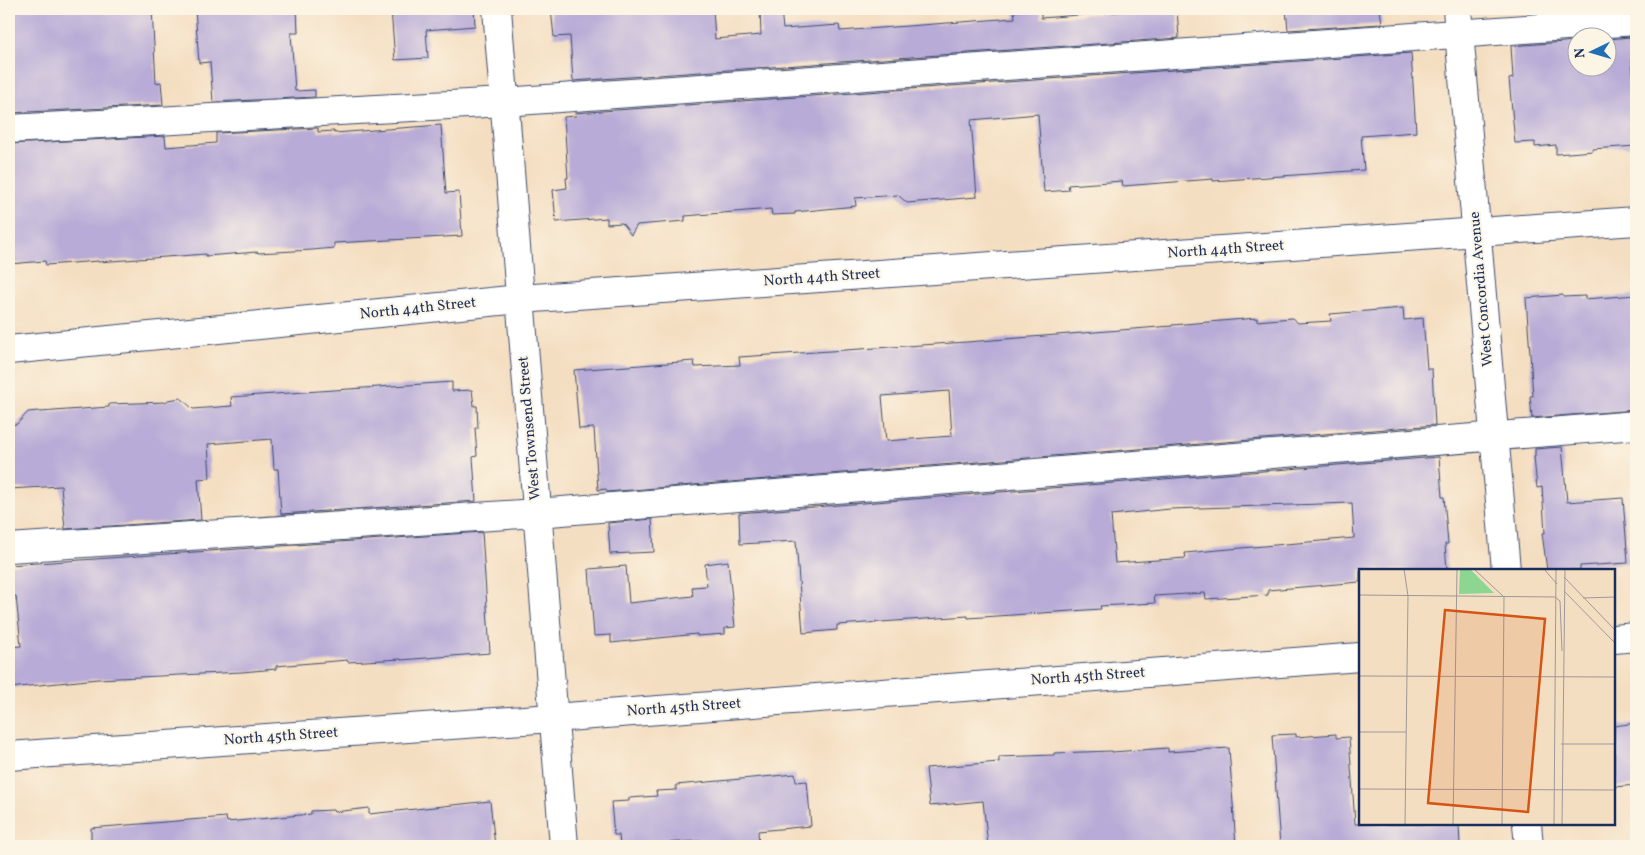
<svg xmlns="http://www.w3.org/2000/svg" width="1645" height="855" font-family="Vollkorn,serif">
<rect width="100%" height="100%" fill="#fcf5e5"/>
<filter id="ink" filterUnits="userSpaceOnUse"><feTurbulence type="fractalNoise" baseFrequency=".02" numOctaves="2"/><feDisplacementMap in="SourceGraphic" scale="10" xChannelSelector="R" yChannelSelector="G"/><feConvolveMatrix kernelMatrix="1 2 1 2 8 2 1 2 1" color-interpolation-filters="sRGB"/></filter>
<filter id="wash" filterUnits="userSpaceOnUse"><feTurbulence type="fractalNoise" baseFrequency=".0096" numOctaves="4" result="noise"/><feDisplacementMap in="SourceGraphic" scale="20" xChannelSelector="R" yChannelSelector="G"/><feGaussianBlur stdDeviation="1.12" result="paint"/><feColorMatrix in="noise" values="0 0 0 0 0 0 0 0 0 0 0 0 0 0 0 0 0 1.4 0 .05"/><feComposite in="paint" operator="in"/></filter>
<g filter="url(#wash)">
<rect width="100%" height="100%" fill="#f4dec1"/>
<g id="blocks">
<g fill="#b8abd7" fill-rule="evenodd">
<polygon points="9,9 152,9 156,83 161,82 163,105 9,113"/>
<polygon points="195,9 297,9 298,33 291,33 295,91 315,90 315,97 213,102 210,62 199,63"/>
<polygon points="391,9 474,9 475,26 426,30 428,58 395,60"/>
<polygon points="551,9 713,9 715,39 761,35 760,9 781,9 783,29 839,25 840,31 1015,18 1014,11 1041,9 1041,18 1152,9 1177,9 1179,38 573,81 570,36 554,37"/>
<polygon points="1286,9 1380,9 1382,24 1288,30"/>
<polygon points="1630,37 1633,74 1636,74 1636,146 1592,149 1593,151 1556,154 1556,145 1535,147 1535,142 1515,143 1509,79 1513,78 1511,46 1578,41 1578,68 1608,68 1608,39"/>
<polygon points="1411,53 1416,132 1361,136 1364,170 1213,181 1213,179 1123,186 1122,181 1068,185 1069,190 1044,192 1038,114 971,120 977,197 907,203 898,195 855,198 856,206 795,212 795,214 772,215 771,209 685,216 685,221 637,225 631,235 622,223 607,224 607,218 556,222 553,190 567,188 566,178 568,178 564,117 576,116 575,113"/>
<polygon points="441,125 446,193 459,192 462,236 334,243 334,248 312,250 258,253 257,252 206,256 206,254 98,262 98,261 46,265 45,261 9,264 9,144 165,136 166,147 216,143 216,133 318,128 318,132 334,131 334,133"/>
<polygon points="1563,295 1563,297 1585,296 1585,299 1636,295 1636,410 1532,418 1530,396 1533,396 1526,298"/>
<path d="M1403,308L1404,320L1423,318L1427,369H1432L1435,425L607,492L606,489L598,490L594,428L579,429L574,370L694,361L695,367L740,365L739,357L967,342L1172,326V325L1257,318V321L1292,318L1298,323L1331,321L1330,314ZM949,391L952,436L886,441L882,396Z"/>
<polygon points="452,382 452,391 472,390 474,406 477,406 478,428 475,428 477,456 473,457 476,501 281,514 278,469 274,469 272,439 208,444 210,478 198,479 201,520 65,529 61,486 9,489 9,425 17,424 28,412 38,411 40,412 109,407 109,404 166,402 168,400 181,398 193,409 232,406 231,397"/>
<polygon points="1562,447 1567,502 1623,498 1628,563 1580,566 1580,570 1547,570 1542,533 1545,533 1542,487 1537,488 1534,457 1535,457 1535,449"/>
<path d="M1438,457H1439L1442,497H1444L1448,544H1445L1447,570H1360V582L1268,590V595L1206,599L1205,593L1154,596L1155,603L1100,606L1101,609L968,618V616L837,625V630L803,633L796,541L740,544L739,513ZM1352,503L1354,538L1185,553L1186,558L1115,563L1111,515L1170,509Z"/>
<polygon points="652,519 654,552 610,554 608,523"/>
<polygon points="482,532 490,653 401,660 401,659 348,662 347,660 276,666 276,669 242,672 98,679 9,688 9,647 21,646 16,596 9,596 9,565"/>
<polygon points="728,561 735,627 725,628 725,634 697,636 697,634 611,643 611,635 594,636 589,569 626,566 629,603 693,596 692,587 707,586 705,564"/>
<polygon points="1636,723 1636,785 1614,787 1614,726"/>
<polygon points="1296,734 1296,737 1336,734 1336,738 1349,737 1355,824 1459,824 1460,846 1280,846 1272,735"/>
<polygon points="1168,748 1168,752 1229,748 1236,846 988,846 983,801 930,806 926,768 999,762 999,757 1054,755 1054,753 1112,751 1112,752"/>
<polygon points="795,774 796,782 807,781 811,826 758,831 759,846 715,846 715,840 647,844 647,846 620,846 619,835 614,835 611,802 629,801 629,798 657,796 656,791 676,790 676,785"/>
<polygon points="490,801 495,846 457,846 456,842 403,846 91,846 91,828 226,817 227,822 311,814 311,811 333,810 334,812 369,808 369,814"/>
</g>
</g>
</g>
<g filter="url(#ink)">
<use href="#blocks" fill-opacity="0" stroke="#3c496d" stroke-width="1"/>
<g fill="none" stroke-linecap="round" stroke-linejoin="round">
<g stroke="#3c496d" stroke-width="30">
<g id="minor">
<polyline points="497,9 564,846"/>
<polyline points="1457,9 1506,570"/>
<polyline points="9,129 504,102 1636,21"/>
<polyline points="9,350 520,299 1636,221"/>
<polyline points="9,548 537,513 1636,425"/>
<polyline points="1614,639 1636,637"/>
<polyline points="9,756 553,718 1360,657"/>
<polyline points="1527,824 1529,846"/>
</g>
</g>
<use href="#minor" stroke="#fff" stroke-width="28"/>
</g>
</g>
<g text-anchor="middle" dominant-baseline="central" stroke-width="4" stroke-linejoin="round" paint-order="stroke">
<g font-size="15" fill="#1b2f5e" stroke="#fcf5e5">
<text transform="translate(1226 250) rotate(-4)">North 44th Street</text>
<text transform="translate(822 278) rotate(-4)">North 44th Street</text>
<text transform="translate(1482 289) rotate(-95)">West Concordia Avenue</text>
<text transform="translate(418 309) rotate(-6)">North 44th Street</text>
<text transform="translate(530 428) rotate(-95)">West Townsend Street</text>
<text transform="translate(1088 677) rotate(-4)">North 45th Street</text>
<text transform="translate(684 708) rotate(-4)">North 45th Street</text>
<text transform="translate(281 737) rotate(-4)">North 45th Street</text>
</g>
</g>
<g transform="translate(1359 569)">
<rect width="256" height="256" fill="#f4dec1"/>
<path d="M101,0H111L135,24L100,25Z" fill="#8cd692"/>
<path fill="none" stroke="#9d9899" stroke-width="1" d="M45,0L49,27L46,256M115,0L145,28L143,256M185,0L198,15M205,8L257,62M205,22L257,75M0,26L196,28M196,28L201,32L203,82M224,29L257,28M0,107L257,108M0,163H47M202,175H257M0,220L257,221M94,256L98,0M195,256L197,0M203,256L206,0"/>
<path fill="#d45514" fill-opacity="0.15" stroke="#d45514" stroke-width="2.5" d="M86,41L186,50L169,243L69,234Z"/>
<rect width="256" height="256" fill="none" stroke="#1b2f5e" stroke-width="2.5"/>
</g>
<rect width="1645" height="855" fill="none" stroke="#fcf5e5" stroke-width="30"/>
<g transform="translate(1592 52) rotate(265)"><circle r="24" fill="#fcf5e5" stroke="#a2a6af"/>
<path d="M0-4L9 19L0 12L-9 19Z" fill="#1f6fb2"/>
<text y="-8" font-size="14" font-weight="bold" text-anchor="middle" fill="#1b2f5e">N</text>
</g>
</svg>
